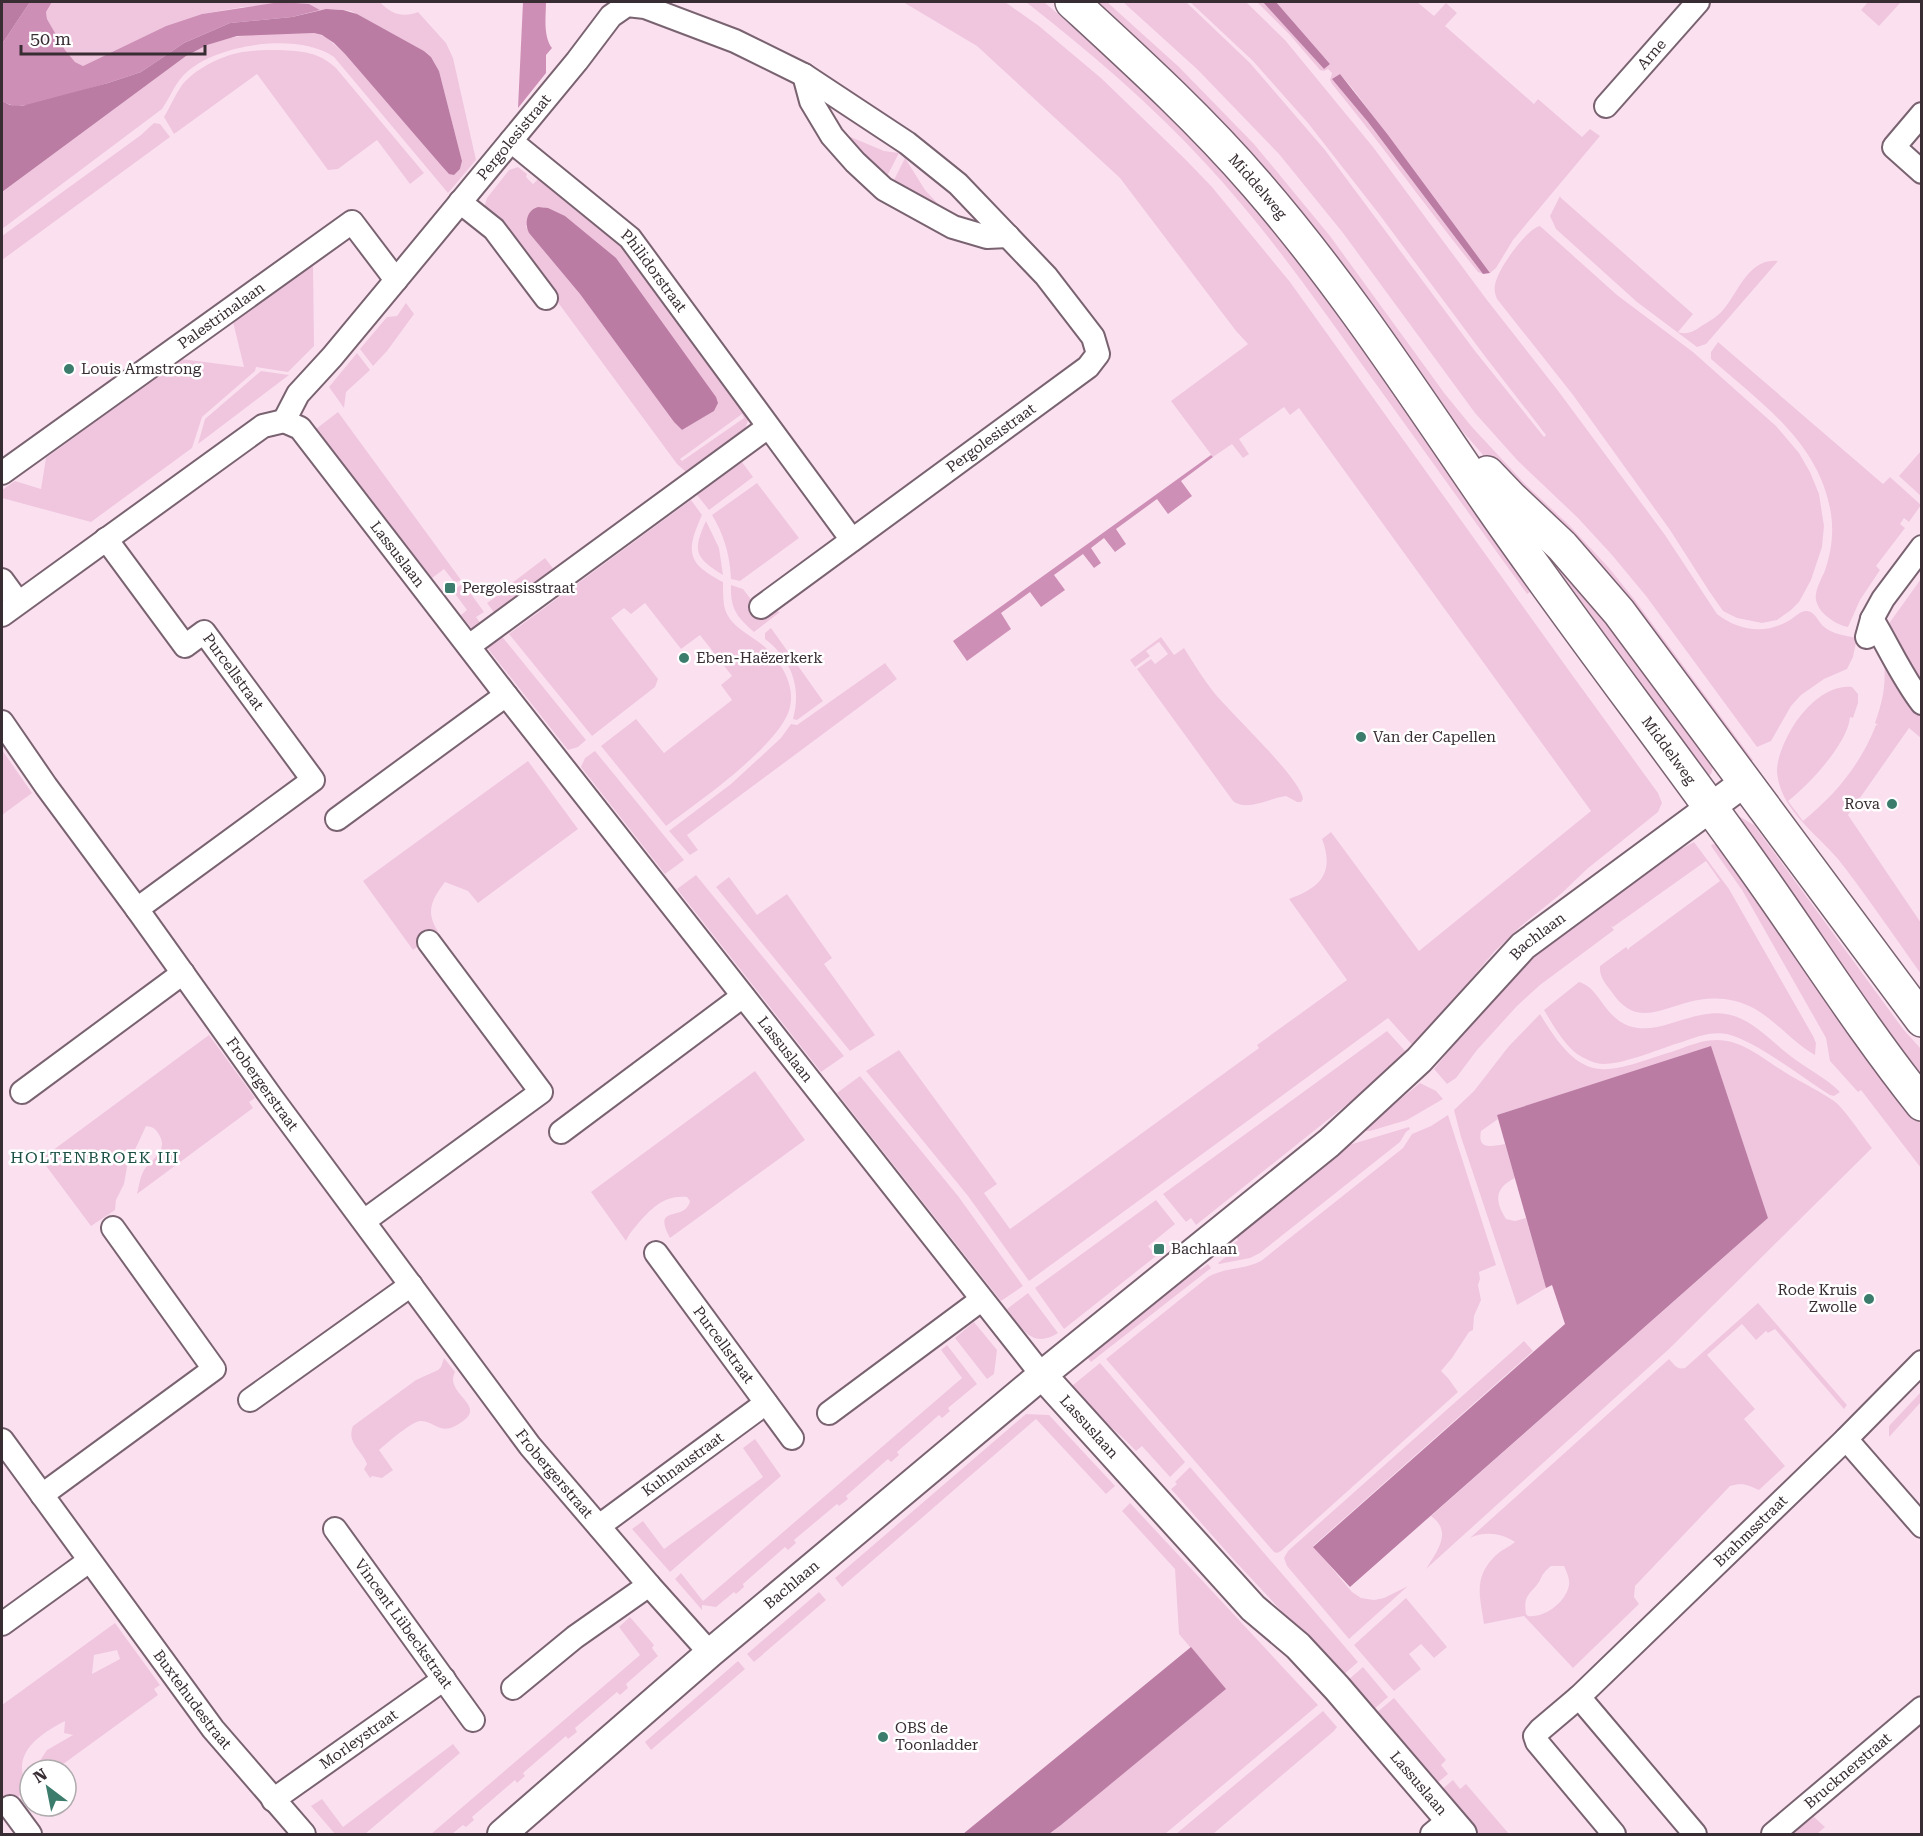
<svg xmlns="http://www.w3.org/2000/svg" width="1923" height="1836" font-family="'Roboto Serif',serif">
<rect width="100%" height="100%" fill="#fbe1f0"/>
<g fill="#f0c6df" fill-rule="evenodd">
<path d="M52,2H380C391,14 403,18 418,12L446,43L453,58L476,160L448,193L334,57C298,32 219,44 188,71C175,82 171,96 162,109L2,229V192L186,56C227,30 268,34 314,33L326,37L345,54L440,164L454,175L460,169L462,161L439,71L431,57L424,51L351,11L335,9L320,10L309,4L243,7L202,14L166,26L83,66L75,62L65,50L47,19L46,12Z"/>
<path d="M903,2H1005L1039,26L1101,78L1186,160L1212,187L1290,282L1570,672L1658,793L1662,803L1658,812L1587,869L1562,893L1521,926L1494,952L1414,1047L1388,1018L1029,1281L968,1196L866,1071L899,1050L997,1184L984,1193L1010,1229L1259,1048L1257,1045L1347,980L1289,899C1320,888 1335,873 1322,839L1331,832L1419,951L1591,811L1299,408L1290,415L1284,407L1239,439L1249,454L1243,458L1232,444L1213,457L1171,401L1248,344L1236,331L1120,178L977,46Z"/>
<path d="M1026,2H1044L1158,99L1289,245L1533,590L1527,594C1472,518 1418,442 1363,366C1314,297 1265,228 1207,165C1152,105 1090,52 1026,2Z"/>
<polygon points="1091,2 1107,2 1179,67 1254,144 1330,236 1445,394 1472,427 1525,484 1569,525 1609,568 1634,599 1753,760 1744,767 1496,470"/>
<path d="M1123,2H1186L1250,63L1325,150L1475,351L1544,437L1546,435L1484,355L1379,214L1308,123L1253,61L1190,2H1246L1285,40L1373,147L1487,300L1559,392L1665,535L1717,614C1739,631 1766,635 1790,620C1795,617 1800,611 1806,611C1814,610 1818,621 1823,626C1833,635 1845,635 1857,638L1853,657L1847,669L1824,679L1801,695L1791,706L1771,741L1757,747L1646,596L1612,555L1578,518L1518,461L1475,413L1343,233L1279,154L1197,69Z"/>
<path d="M1257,2H1264L1324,69L1330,64L1276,2H1417L1434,16L1446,3L1457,13L1445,26L1534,104L1538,99L1582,137L1590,129L1600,136L1513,240L1496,268L1490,273L1352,88L1340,74L1333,79L1368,122L1483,274L1478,272C1428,210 1382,145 1332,84L1330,80L1332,73L1328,69L1324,71L1320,70L1289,34Z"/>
<polygon points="1868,2 1901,2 1879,26 1861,10"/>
<path d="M280,50C302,51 319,52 336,68L424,173L410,184L377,140L338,169L328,170L257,74L174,134L164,117C170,107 175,95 182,85C195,69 219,57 238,53C251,50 266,50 280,50Z"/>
<polygon points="154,123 160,124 170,137 2,260 2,236 141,135"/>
<polygon points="846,135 884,151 899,153 885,180"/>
<polygon points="905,158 925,190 954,221 893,182"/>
<path d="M518,167L527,174L526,177L533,184L540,177L620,241L749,418L745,429L686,472L677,464L554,297L484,208L487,198L509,170ZM542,207L565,217L714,411L682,430L674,422L580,294L529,233L526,226ZM742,414L744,418L682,461L680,459Z"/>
<path d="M1560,196L1561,198L1693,314L1678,332C1686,335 1693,332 1700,327C1708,322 1717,317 1723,310C1738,293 1749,257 1778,261L1706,344L1697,347L1637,302L1556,229L1550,216Z"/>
<path d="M1540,226L1617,295L1693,352L1776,426L1799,453L1810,472L1819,494L1824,526L1822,547L1811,580L1799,602L1791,610L1777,620L1762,623L1737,618L1723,611L1709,591L1670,530L1573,395L1497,299C1495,294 1494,290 1495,285C1497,270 1526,229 1540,226Z"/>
<polygon points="313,263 314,346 288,372 256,367 255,371 202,417 192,448 91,522 2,498 2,490 15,481 41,489 46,458 181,359 244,367 233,322"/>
<polygon points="406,303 414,314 387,351 373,366 360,349 387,317 397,316"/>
<path d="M1718,342L1883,484L1890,477L1921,505L1909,522L1904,518L1900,524L1905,528L1876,566L1880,570L1860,600L1848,627C1835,625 1813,610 1816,594C1817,587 1821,579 1824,573C1831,554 1834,534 1831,514C1820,443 1761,403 1711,359V352Z"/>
<polygon points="357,353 370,370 346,392 344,408 329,387"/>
<polygon points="261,371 289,375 198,444 205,419"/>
<polygon points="338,412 461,580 455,583 444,569 432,578 316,429"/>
<polygon points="1921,451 1921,496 1899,476"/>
<polygon points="742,462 753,477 709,510 697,495"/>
<path d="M757,483L799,538L740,581L731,579C730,555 724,535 712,515Z"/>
<path d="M691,500L702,515C686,551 686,563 723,582C723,590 723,598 724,605C728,628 754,635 768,650C782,664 795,686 790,707C782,744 697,803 666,826L601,746L636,719L664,753L732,700L721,685L732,676L700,635L681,649L645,603L631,614L624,608L611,618L658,679L655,687L592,736L509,634Z"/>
<path d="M1502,503L1568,567L1713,766C1712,772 1712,775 1706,778Z"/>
<path d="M706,521L719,548L723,575C695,558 692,551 706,521Z"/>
<polygon points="545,558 555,571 496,615 487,603 513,585 512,583"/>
<polygon points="1921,579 1921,693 1888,627 1890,622"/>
<polygon points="463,583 484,612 476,617 481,624 473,630 461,615 467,610 453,591"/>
<path d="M731,585L743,589L753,602L771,610L780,612L754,632C737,617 730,609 731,585Z"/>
<path d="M771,628L823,701L797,720L793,719C802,687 791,659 765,639V633Z"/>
<polygon points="500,634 586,740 578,747 568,750 485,645"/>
<path d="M1161,637L1174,655L1184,648C1193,662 1202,677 1212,690C1229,712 1301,778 1303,799L1301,802H1297L1286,796C1270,798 1247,812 1233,801L1137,669L1151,659L1155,664L1168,654L1159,642L1146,651L1150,656L1135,667L1130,660Z"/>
<path d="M1884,661L1921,713V738L1909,728L1848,815L1921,923V974C1894,936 1867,896 1838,859C1815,832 1780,809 1777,772C1776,756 1791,726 1802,714C1813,700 1833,684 1852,687L1858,694V703L1853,718L1850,717C1848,743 1809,785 1788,801L1803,821C1836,794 1860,765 1876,725H1878L1875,723C1883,700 1886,686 1884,661Z"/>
<polygon points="885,663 897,679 687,835 698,850 690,855 669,831 731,784 781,738 791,724 797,725"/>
<polygon points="2,750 32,793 2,815"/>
<polygon points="595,751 684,860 665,874 581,767 585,758"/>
<path d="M528,761L578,829L478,903L468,891L445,882C432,899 425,912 438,931L413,950L363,881Z"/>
<polygon points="1735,814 1754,825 1903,1029 1921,1049 1921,1083"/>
<path d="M1694,842L1729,889L1813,1036L1816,1043L1815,1055C1787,1039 1768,1009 1735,1001C1720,997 1703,998 1689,1002C1656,1011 1634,1026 1611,991C1605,983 1599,976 1600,966L1626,947L1629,950V948L1720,881L1706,861L1613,927L1611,926L1614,930L1540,985L1517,1006L1477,1050L1456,1078L1447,1084L1434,1069L1487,1005L1530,958L1576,920L1674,853Z"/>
<polygon points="1712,844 1718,845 1898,1095 1921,1124 1921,1168 1861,1090 1858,1092 1830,1061 1826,1038 1742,890 1711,846"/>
<polygon points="696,875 844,1056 821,1072 677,889"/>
<polygon points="729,877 757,915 787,894 832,958 824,964 875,1035 850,1051 716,887"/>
<path d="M1579,982C1599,987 1604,1017 1629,1026C1653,1034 1678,1019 1701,1015C1741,1006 1760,1032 1788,1054C1805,1068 1824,1076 1840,1092L1834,1096L1830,1095C1803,1078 1756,1041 1727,1034C1711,1031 1696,1037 1682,1042C1661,1048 1623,1065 1602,1064C1593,1063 1585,1059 1577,1054C1563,1043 1553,1025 1544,1010Z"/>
<path d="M1540,1014C1585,1089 1604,1073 1677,1050C1690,1045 1703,1040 1717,1040C1745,1040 1768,1063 1791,1076C1805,1084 1821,1092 1834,1101C1844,1108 1863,1137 1872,1148L1669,1349L1426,1569C1437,1551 1453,1532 1431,1516L1768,1218L1711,1047L1497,1115L1498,1119L1481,1131C1477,1151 1492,1146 1505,1144L1515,1178C1495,1188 1494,1200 1506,1219L1515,1221L1526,1218L1546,1288L1517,1305L1461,1137L1454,1110L1474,1091L1509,1046Z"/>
<polygon points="1387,1031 1407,1053 1375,1082 1196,1225 1191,1218 1186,1222 1163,1194"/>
<path d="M209,1035L255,1098L249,1102L253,1108L137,1194C139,1186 140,1177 144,1170C152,1158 170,1151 158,1133C155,1128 152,1127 146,1126L127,1167L124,1184L116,1200L115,1210L91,1226L41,1159Z"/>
<path d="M755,1071L805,1140L670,1238C651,1203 685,1223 690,1201L687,1197C663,1195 651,1209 636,1226C632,1231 629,1234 626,1241L591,1192Z"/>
<polygon points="860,1076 958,1196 1023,1286 1001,1301 837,1093"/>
<polygon points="1420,1083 1436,1091 1443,1099 1407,1120 1370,1131 1365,1131 1366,1128"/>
<path d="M1448,1115L1496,1265L1479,1272L1480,1279L1478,1285L1481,1300L1474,1316L1473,1330L1469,1332L1452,1358L1441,1371L1448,1378L1458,1392L1281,1551L1277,1553L1274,1552L1106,1359L1208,1277C1225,1267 1244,1270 1261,1261L1403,1148L1412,1134L1431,1126Z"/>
<polygon points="1409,1127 1410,1129 1406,1132 1400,1142 1260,1253 1250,1258 1219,1264 1218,1263 1232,1252 1229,1247 1238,1240 1233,1233 1337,1151 1349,1145"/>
<polygon points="1156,1200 1175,1224 1148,1246 1156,1256 1064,1329 1035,1288"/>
<polygon points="1196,1263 1200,1270 1208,1264 1211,1268 1091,1362 1083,1353"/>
<path d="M1028,1293L1058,1333C1032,1350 1021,1327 1007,1309Z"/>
<path d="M1758,1303L1847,1405L1844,1409L1775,1329L1768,1333L1766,1331L1756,1340L1742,1324L1707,1355L1755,1409L1744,1419L1785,1466L1759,1490C1748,1485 1743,1482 1730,1486L1635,1586L1634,1597L1639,1604L1573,1668L1524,1616L1484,1624C1480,1596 1473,1578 1495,1556C1501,1550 1509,1547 1515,1542C1501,1533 1485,1531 1470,1538L1669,1359C1674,1364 1676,1370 1685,1368ZM1551,1566H1564C1566,1571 1570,1578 1569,1585C1566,1602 1545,1618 1528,1616L1526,1614C1524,1599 1526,1597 1536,1586C1543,1578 1539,1576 1551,1566Z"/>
<polygon points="974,1322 997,1350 994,1374 987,1379 955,1338"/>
<polygon points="1524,1341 1533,1351 1313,1546 1352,1592 1361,1598 1374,1600 1384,1598 1408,1586 1349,1639 1287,1566 1284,1558 1288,1551"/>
<polygon points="947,1345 977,1384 948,1408 950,1411 942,1418 939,1415 897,1452 899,1455 891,1462 888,1459 846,1496 848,1499 839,1506 837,1504 794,1540 796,1543 788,1550 785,1547 743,1584 744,1587 736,1594 734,1592 716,1607 702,1605 702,1610 675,1579 681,1573 703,1601 962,1378 941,1350"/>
<path d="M444,1358L455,1372C443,1395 493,1406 457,1425C440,1435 436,1422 421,1421C413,1420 386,1444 379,1450L393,1470L382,1478L372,1476L370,1478L364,1469L367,1464C362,1450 346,1443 353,1426L416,1380L438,1370L441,1367Z"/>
<path d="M1100,1363L1185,1462L1170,1477L1142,1446L1136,1451C1115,1428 1090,1411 1067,1390Z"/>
<polygon points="1921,1392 1921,1402 1889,1437 1889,1426"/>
<polygon points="1026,1414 1049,1415 1115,1486 1106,1494 1036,1419 842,1587 835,1578"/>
<polygon points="755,1439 781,1476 670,1572 632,1529 643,1521 664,1549 763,1477 743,1448"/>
<polygon points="1190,1467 1358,1662 1342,1676 1234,1560 1171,1489 1177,1484 1175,1482"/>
<polygon points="1130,1503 1318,1705 1165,1834 1049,1834 1225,1689 1179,1634 1175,1569 1122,1511"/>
<polygon points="819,1592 826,1600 754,1662 747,1654"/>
<polygon points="1406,1598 1447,1647 1434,1658 1421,1644 1409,1654 1421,1669 1394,1691 1354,1645"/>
<polygon points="630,1617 654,1645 652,1648 658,1656 626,1684 628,1688 620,1695 617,1692 575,1728 577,1732 568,1739 566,1736 523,1773 525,1776 517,1783 515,1780 472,1817 474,1820 466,1827 463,1825 452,1834 431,1834 640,1655 619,1627"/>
<path d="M115,1623L160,1685L154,1689L158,1695L55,1770H42L39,1762L47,1750L73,1735L64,1733L65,1721C44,1732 12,1751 25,1781L30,1778V1788L2,1809V1705ZM117,1650L120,1659L92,1674L94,1655Z"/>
<polygon points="738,1661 745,1669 651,1750 645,1742"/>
<polygon points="1363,1667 1388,1697 1373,1710 1347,1681"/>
<polygon points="1394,1698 1446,1760 1441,1765 1448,1774 1436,1784 1376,1713"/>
<polygon points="1323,1711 1337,1727 1334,1731 1213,1834 1176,1834"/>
<polygon points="453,1744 460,1753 365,1834 335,1834 311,1806 322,1799 343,1827"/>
<polygon points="1453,1780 1460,1789 1466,1784 1509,1834 1478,1834 1441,1790"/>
<polygon points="1814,1817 1825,1827 1817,1834 1791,1834"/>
</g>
<g fill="#ce8fb6">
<path d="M30,2H52L46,12L47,19L65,50L75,62L83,66L166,26L202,14L280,2L309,4L320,10L292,17L230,23L184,43L141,72L108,83L35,104C22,106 13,108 2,101V44Z"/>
<path d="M523,2H546C546,16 543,36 552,48L546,55V73L518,108Z"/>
<polygon points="1211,455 1213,457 1181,481 1192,496 1168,514 1157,499 1116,529 1126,544 1115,552 1104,538 1091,548 1101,563 1094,568 1083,554 1054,575 1065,590 1041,607 1030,592 1001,613 1011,629 967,661 953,641"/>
</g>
<g fill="#ba7ca3">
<polygon points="2,2 30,2 2,44"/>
<polygon points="1263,2 1276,2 1330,64 1324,69"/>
<polygon points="326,9 343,10 357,14 424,51 431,57 439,71 462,161 460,169 454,175 449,174 440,164 345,54 334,43 322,35 314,33 237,36 207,45 186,56 2,192 2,101 10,105 22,106 108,83 141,72 184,43 230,23 292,17"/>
<polygon points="1340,74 1388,135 1490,273 1483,274 1368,122 1332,79"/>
<path d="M538,207L548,208L565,216L616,258L716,397L718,403L714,411L682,430L674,422L580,294L529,233C524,223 527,210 538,207Z"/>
<polygon points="1711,1046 1768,1218 1350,1587 1313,1547 1565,1324 1552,1285 1546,1288 1497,1115"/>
<polygon points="1191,1647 1226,1689 1061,1825 1049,1834 963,1834"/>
</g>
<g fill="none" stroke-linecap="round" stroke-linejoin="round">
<g stroke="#7a6371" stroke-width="26">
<g id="minor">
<polyline points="804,75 811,101 832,136 855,162 884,189 953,227 987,237 1008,236"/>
<path id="s1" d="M1606,106L1698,2"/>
<polyline points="1922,114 1894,147 1922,172"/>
<path id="s2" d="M511,141L630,238L852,540"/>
<polyline points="460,202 494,229 546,298"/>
<path id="s3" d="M284,421L298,394L332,357L396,280L577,61L611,16L627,5L645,7L735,41L804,75L907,143L958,184L1046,276L1093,337L1098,354L1088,367L761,607"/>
<path id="s4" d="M284,421L300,428L506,695L1042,1375"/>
<path id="s5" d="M2,473L352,222L396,280"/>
<path id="s6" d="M106,539L185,646L204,632L313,780L137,909"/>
<polyline points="2,580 18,602"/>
<polyline points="2,615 263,426 284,421"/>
<path d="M1872,619C1889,647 1902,677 1922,703"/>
<polyline points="1867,637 1872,619 1883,599 1922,547"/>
<polyline points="469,646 768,427"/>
<path id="s7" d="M2,722L46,786L137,909L272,1098L530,1446L649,1585L710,1653"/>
<polyline points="337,819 506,695"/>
<polyline points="22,1092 183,973"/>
<polyline points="561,1132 743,996"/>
<polyline points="364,1221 541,1092 429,942"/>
<path id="s8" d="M656,1253L792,1438"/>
<polyline points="250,1400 411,1285"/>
<polyline points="829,1413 981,1300"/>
<polyline points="1846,1439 1922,1526"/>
<path id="s9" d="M2,1440L213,1729L304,1834"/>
<polyline points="42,1495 214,1369 113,1228"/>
<path id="s10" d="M599,1526L766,1403"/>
<path id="s11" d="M335,1529L473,1720"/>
<polyline points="2,1624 89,1561"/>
<polyline points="513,1688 575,1637 649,1585"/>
<polyline points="1579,1697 1695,1834"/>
<path id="s12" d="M273,1800L444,1679"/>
<polyline points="10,1807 30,1834"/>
<polyline points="1432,1834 1450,1819"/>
<path id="s13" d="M1614,1834L1537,1742L1535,1736L1540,1730L1579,1697L1846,1439L1922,1362"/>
<path id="s14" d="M1773,1834L1922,1708"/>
</g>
</g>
<g stroke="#7a6371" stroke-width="32">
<g id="tertiary">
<path id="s15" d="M1042,1375L1253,1608L1298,1646L1337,1688L1462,1834"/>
<path id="s16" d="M502,1834L710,1653L1042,1375L1329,1143L1419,1060L1523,946L1745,782"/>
</g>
</g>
<g stroke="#7a6371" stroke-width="36">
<g id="secondary">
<path id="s17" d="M1072,2C1135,60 1199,118 1256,184C1343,284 1416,397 1491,506C1574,626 1663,740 1747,858C1806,940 1859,1025 1922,1104"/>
<polyline points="1487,473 1510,497 1562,546 1619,612 1922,1020"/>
</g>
</g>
<use href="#minor" stroke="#fff" stroke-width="22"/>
<use href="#tertiary" stroke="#fff" stroke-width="28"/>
<use href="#secondary" stroke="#fff" stroke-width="33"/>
</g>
<g fill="#3b7c6c" stroke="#fff" stroke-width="2">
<circle cx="69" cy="369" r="6"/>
<rect x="444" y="582" width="12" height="12" rx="3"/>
<circle cx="684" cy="658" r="6"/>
<circle cx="1361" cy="737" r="6"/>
<circle cx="1892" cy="804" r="6"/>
<rect x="1153" y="1243" width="12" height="12" rx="3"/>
<circle cx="1869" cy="1299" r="6"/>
<circle cx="883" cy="1737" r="6"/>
</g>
<g text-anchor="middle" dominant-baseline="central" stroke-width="5" stroke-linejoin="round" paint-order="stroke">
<g font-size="15" fill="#372d33" stroke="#fff">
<text stroke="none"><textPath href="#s1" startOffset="69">Arne</textPath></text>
<text stroke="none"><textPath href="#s3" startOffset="366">Pergolesistraat</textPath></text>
<text stroke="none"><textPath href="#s17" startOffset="262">Middelweg</textPath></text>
<text stroke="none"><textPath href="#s2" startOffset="194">Philidorstraat</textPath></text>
<text stroke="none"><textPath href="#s5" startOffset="270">Palestrinalaan</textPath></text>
<text transform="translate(991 438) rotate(-36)">Pergolesistraat</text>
<text stroke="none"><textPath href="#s4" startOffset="177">Lassuslaan</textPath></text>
<text stroke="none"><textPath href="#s6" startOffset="206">Purcellstraat</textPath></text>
<text stroke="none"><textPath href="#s17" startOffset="960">Middelweg</textPath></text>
<text stroke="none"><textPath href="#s16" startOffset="1372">Bachlaan</textPath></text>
<text stroke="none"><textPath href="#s4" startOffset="806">Lassuslaan</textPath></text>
<text stroke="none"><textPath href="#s7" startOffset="446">Frobergerstraat</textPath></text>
<text stroke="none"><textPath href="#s8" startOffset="114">Purcellstraat</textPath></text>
<text stroke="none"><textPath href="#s15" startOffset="70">Lassuslaan</textPath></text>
<text stroke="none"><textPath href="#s10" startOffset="104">Kuhnaustraat</textPath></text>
<text stroke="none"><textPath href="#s7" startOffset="933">Frobergerstraat</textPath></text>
<text stroke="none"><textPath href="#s13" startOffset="424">Brahmsstraat</textPath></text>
<text stroke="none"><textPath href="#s16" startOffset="382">Bachlaan</textPath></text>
<text stroke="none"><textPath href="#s11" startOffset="117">Vincent Lübeckstraat</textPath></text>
<text stroke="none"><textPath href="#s9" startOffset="322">Buxtehudestraat</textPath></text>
<text stroke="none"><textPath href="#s12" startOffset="105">Morleystraat</textPath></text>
<text stroke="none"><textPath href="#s14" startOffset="98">Brucknerstraat</textPath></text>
<text stroke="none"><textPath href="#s15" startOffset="556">Lassuslaan</textPath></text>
</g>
<g font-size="15" fill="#372d33" stroke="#fff" text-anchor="start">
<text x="81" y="369">Louis Armstrong</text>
<text x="462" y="588">Pergolesisstraat</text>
<text x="696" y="658">Eben-Haëzerkerk</text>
<text x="1373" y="737">Van der Capellen</text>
<text x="1880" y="804" text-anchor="end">Rova</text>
<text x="1171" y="1249">Bachlaan</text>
<text x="1857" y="1290" text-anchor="end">Rode Kruis<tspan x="1857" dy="17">Zwolle</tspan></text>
<text x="895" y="1728">OBS de<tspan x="895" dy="17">Toonladder</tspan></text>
</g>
<g font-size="16" letter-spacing="1.5" fill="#1b5044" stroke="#fff">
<text x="95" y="1157">HOLTENBROEK III</text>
</g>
</g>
<rect width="1923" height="1836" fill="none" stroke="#372d33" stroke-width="6"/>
<g transform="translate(48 1788) rotate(328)"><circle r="28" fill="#ffffff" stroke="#afabad" stroke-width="1.5"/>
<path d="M0-4.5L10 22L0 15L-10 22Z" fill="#3b7c6c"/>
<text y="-9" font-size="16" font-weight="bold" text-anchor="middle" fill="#372d33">N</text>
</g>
<path d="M21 45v9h184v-9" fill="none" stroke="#372d33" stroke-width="3"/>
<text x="30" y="45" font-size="18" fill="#372d33" stroke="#ffffff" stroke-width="4.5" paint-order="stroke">50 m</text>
</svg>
